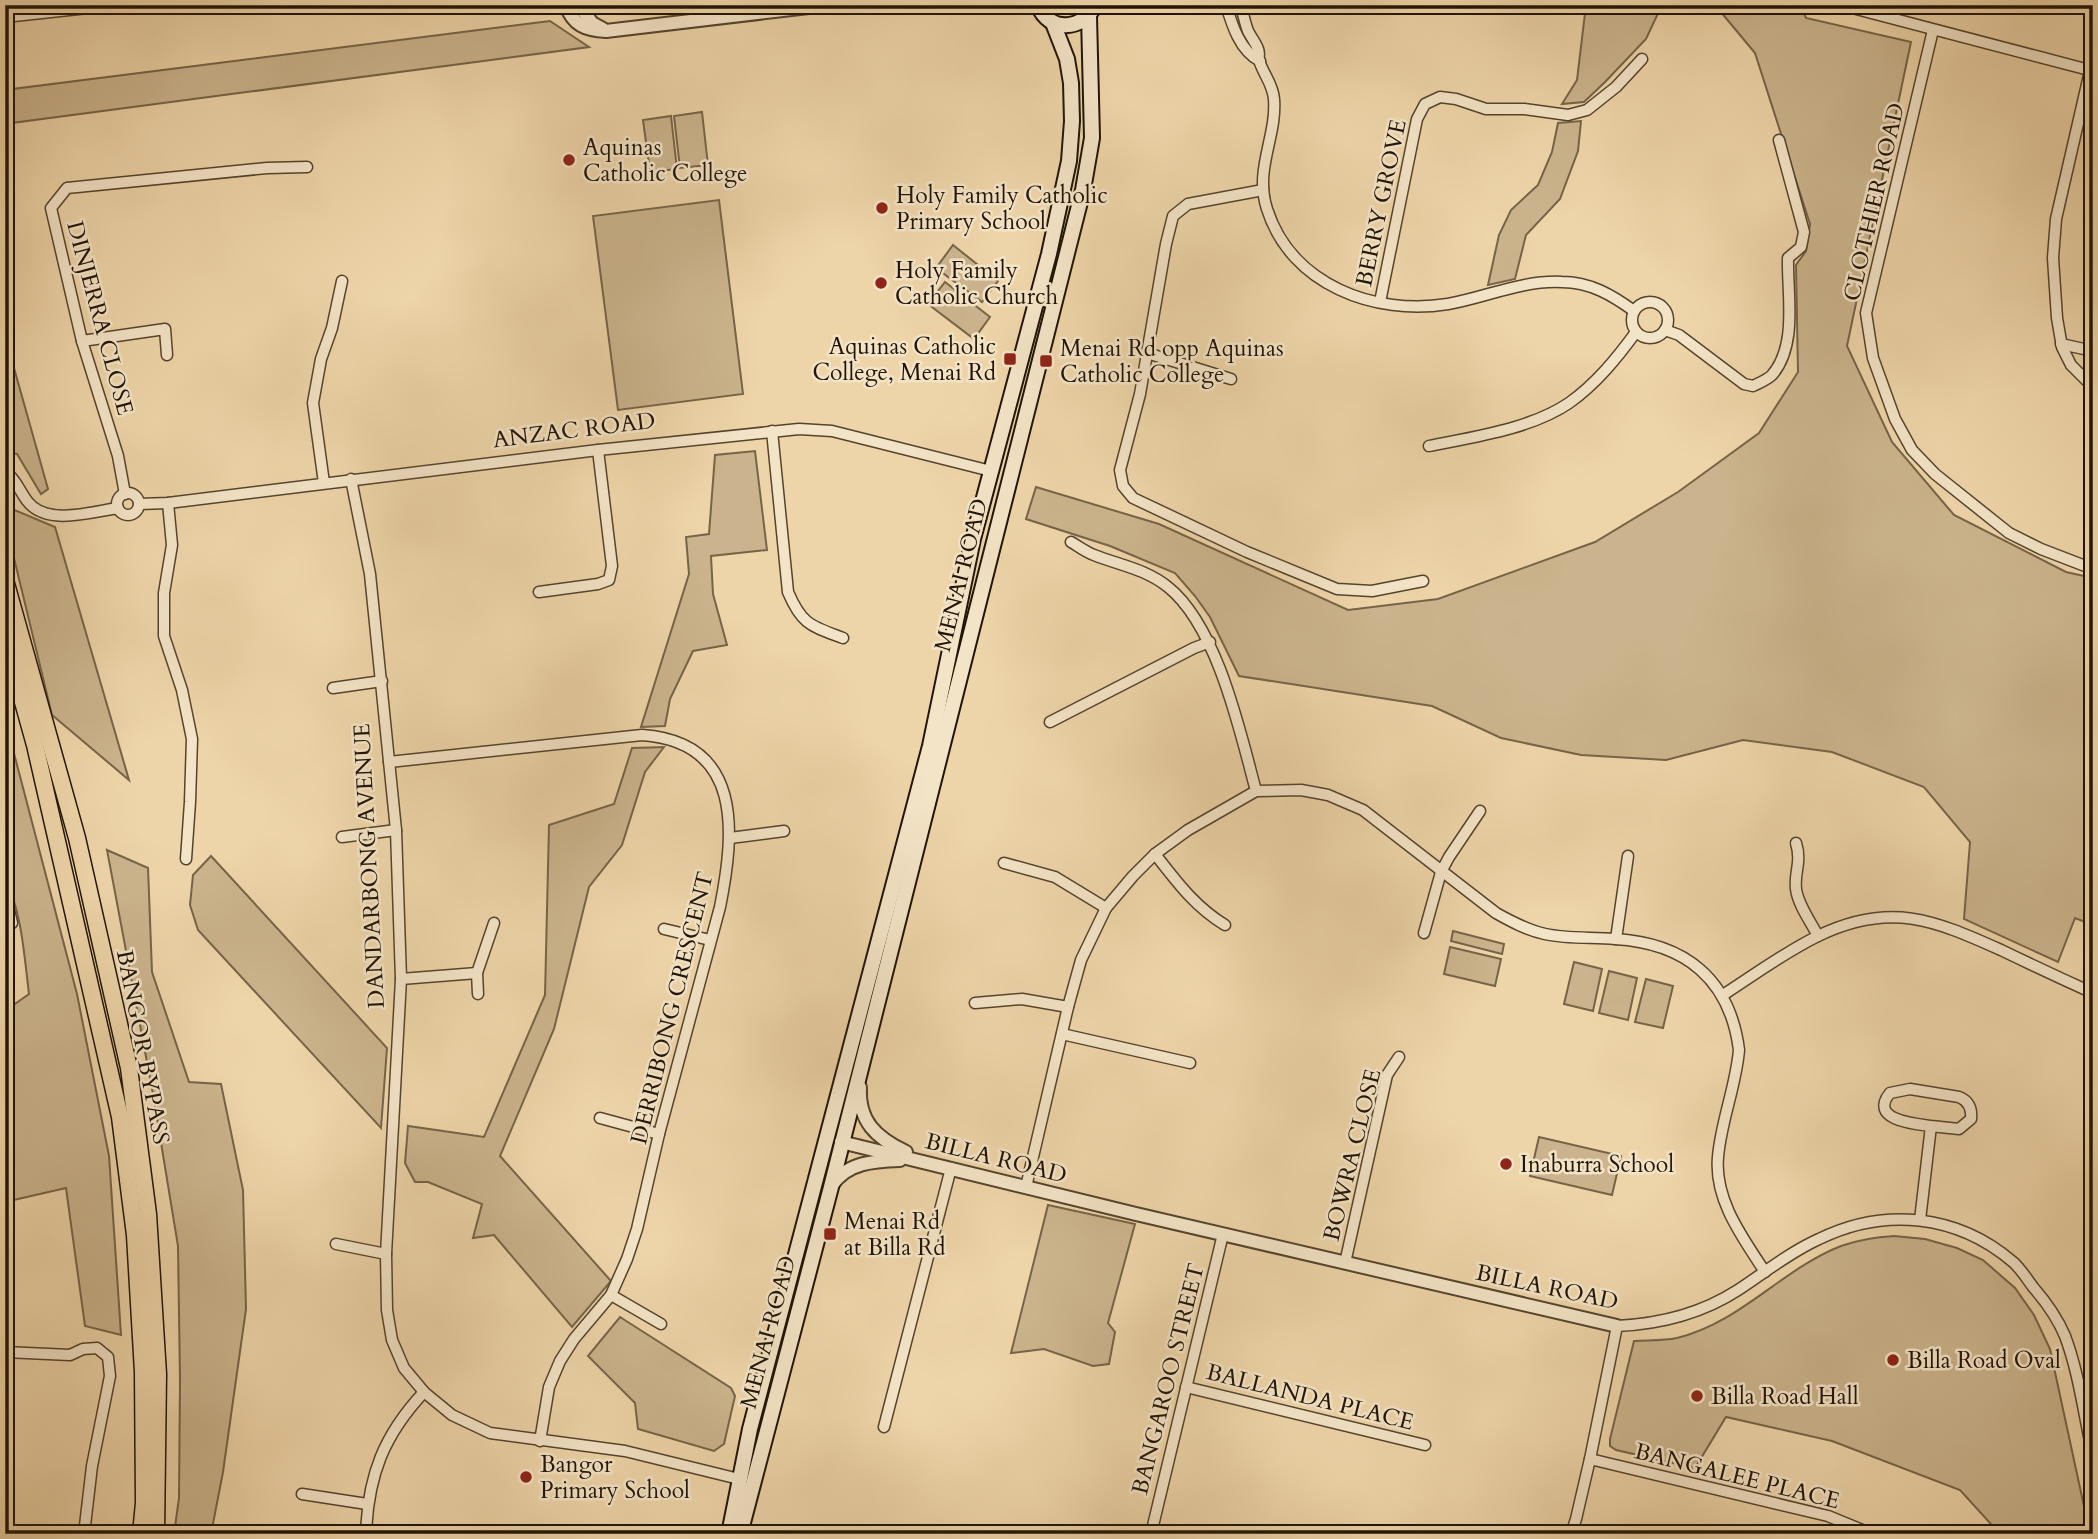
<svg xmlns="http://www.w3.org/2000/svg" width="2098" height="1539" font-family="Cardo,serif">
<rect width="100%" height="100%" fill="#eed5a9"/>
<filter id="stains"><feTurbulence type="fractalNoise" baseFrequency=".00286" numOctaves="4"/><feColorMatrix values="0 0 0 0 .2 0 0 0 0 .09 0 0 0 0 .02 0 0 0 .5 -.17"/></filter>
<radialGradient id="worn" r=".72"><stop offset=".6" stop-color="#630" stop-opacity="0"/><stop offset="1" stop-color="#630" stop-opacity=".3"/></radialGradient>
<g fill="#cbb48d" stroke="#766448" stroke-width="2">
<polygon points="1586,5 1662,5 1646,39 1605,82 1584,102 1562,104 1577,80"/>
<polygon points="1715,5 1800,5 1806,18 1911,42 1847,346 1892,442 1954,515 2066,572 2093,578 2093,925 2075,918 2058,962 1964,919 1970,842 1924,787 1832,752 1743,740 1666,760 1581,755 1501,738 1432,706 1239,676 1210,617 1195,596 1175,573 1110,546 1026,519 1036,487 1159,524 1348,610 1438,599 1595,542 1678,492 1759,433 1798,372 1796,265 1806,251 1810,224 1755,53"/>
<polygon points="550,21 589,47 12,123 5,131 5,90"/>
<polygon points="702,112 708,165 680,168 674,116"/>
<polygon points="671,116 677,169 650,172 643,120"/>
<polygon points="1581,121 1578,151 1560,199 1526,235 1515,279 1488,285 1499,235 1511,210 1538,185 1552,152 1558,123"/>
<polygon points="719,200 743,394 618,410 593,216"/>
<polygon points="953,245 998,281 982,302 936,268"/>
<polygon points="945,282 990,317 974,339 928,304"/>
<polygon points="5,336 48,489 41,494 17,454 5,452"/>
<polygon points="755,451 767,550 711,556 713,594 727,645 693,651 670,699 665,726 641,727 689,574 686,537 709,534 715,455"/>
<polygon points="5,506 55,527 129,780 52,715 5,521"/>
<path d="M5,719L77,994L109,1156L121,1335L85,1326L66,1188L5,1202V1004L12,1006L29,994C24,954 22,914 5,877Z"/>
<polygon points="664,747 645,772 622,845 589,887 554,1029 500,1156 611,1281 572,1327 494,1235 473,1238 482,1204 428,1182 415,1182 405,1163 408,1126 484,1137 545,995 549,825 614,804 632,748"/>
<polygon points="107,850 148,868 152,972 189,1082 221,1084 243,1190 246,1309 223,1472 211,1534 174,1534 179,1498 180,1380 178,1246 153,1094"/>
<polygon points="211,856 387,1048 381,1128 198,930 190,905 193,875"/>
<polygon points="1453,931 1504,944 1502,954 1451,941"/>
<polygon points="1450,947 1501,959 1495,986 1444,974"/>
<polygon points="1574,962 1602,969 1593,1011 1564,1004"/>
<polygon points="1609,971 1637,978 1628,1020 1599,1013"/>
<polygon points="1646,979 1673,986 1663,1028 1635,1022"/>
<polygon points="1539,1137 1621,1156 1612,1195 1530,1176"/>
<polygon points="1048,1205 1135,1224 1108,1323 1115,1332 1109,1364 1093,1366 1044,1349 1011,1353"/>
<path d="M1894,1236L1925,1239L1957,1248L1983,1260L2015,1288L2034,1315L2050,1349L2090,1534H2000L1960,1490L1832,1441L1726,1417L1695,1468L1616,1450L1610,1446V1439L1634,1341C1648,1340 1663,1341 1677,1338C1740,1323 1782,1269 1841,1246C1858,1240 1876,1237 1894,1236Z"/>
<polygon points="620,1317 731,1388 735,1396 724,1444 714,1451 638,1429 635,1403 588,1356"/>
</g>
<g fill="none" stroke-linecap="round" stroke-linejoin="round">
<g stroke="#54442d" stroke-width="13">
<g id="minor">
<path d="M1226,5C1232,25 1240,51 1260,61"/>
<path d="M1241,5C1243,14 1245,23 1248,31C1251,37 1256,43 1258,49C1260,54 1258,55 1259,60C1263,74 1273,84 1274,99C1277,137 1254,169 1267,209C1291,285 1375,316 1448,304C1487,297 1522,280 1562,282C1590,282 1612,295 1634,311"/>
<polyline points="1841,5 2093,71"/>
<polyline points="5,17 115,5"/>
<polyline points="1933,30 1866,313 1873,358 1895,419 1912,450 1935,474 2009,533 2041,549 2093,569"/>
<polyline points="2090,71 2056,219 2053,258 2057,318 2062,347 2071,365 2093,387"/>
<polyline points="1263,190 1188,204 1173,216 1166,244 1140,394 1120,470 1123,486 1133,498 1247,552 1337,589 1372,591 1423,581"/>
<circle cx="1650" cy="320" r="18"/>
<polyline points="1380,302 1417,119 1425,104 1440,97 1456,99 1486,109 1524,109 1568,115 1587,110 1616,87 1642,59"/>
<path d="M1665,330L1679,335L1744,384L1753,386C1759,383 1767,380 1772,375C1798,345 1787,294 1788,258L1801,247L1804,232L1779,140"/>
<polyline points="82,341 165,329 167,355"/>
<polyline points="2061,344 2093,351"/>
<polyline points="1147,353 1231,379"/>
<path d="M772,431L788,592C802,625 811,626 843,638"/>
<path d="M1429,446C1473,437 1531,429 1569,403C1596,384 1617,358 1636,332"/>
<path d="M5,471C16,479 20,492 28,502C48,526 91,512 118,508"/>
<polyline points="351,479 370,574 396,830 401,979 386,1254 387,1310 392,1340 404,1368 424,1392 452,1415 490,1433 625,1451 739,1479"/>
<polyline points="324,483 313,403 321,359 332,328 342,281"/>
<circle cx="128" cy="504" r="11"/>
<polyline points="125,494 118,456 82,341 51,208 67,188 267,168 307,167"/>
<polyline points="168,503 172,545 164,593 164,636 182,690 192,739 190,802 186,859"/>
<polyline points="139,504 168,503 598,450 799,429 832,431 991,471"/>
<path d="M1071,542C1078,546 1086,552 1094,555C1119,565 1146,569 1168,587C1217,626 1240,731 1256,791"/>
<polyline points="539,592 598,584 609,580 612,566 598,450"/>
<polyline points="333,688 382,681"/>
<polyline points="1050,722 1194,648 1210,642"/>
<path d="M389,762L642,735C743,742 735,832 720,907L659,1134L637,1229L627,1259L611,1295L574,1339L560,1361L549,1387L540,1441"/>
<polyline points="342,837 396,830"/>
<polyline points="730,838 784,831"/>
<path d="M1796,843C1802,862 1794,872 1796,889C1798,905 1811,922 1818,936"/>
<path d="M1155,854C1177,882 1195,907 1225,925"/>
<polyline points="1004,863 1055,877 1106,908"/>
<polyline points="5,894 12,923"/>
<polyline points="664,929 710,940"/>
<polyline points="1424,933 1441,872 1449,857 1480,811"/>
<polyline points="1616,939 1628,856"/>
<polyline points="401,979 477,973"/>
<polyline points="478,994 477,973 494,923"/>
<path d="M1723,995C1754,975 1785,952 1818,936C1890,901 1934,920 2001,950C2032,965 2062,979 2093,993"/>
<polyline points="975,1003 1022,999 1068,1007"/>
<polyline points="1062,1034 1190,1063"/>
<polyline points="600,1118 659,1134"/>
<path d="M1026,1187L1068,1007L1081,960L1106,908L1133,876L1155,854L1188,830L1256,791L1301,790L1328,795L1363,810L1496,913C1512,922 1527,930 1545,934C1568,939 1592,937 1615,939C1685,943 1730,979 1739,1050C1736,1086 1721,1121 1718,1157C1714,1200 1743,1238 1765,1272"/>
<path d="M1920,1220L1931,1126C1915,1124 1868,1120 1890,1093L1910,1089L1959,1097C1969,1101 1972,1109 1971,1119L1959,1129L1931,1126"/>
<polyline points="336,1244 386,1254"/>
<polyline points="1345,1263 1387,1075 1399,1057"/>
<polyline points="611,1295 661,1324"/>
<polyline points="5,1352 70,1355 83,1349 97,1348 108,1357 110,1376 92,1466 84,1534"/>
<polyline points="1186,1387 1425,1445"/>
<polyline points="884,1427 951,1168"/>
<polyline points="1590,1459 1828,1516 1872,1534"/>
<polyline points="302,1494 367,1504"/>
<path d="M366,1534C368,1475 384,1435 424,1392"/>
<polyline points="1151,1534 1223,1234"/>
<path d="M1571,1534L1576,1519L1590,1459L1617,1326C1660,1324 1701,1314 1738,1290C1764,1273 1790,1252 1819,1239C1884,1207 1957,1214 2013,1262C2021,1269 2027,1279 2033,1287C2046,1302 2057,1317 2065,1336C2079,1373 2084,1416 2093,1455"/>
</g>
</g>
<g stroke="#54442d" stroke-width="16">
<g id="tertiary">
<path d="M566,5C573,25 585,30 606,31L826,5"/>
<polyline points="579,5 592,23 603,29"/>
<path d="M860,1087C858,1121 876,1138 906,1152"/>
<polyline points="841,1142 1136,1214 1617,1326"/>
<path d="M832,1185C848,1162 874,1161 900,1160"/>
</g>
</g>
<g stroke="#201404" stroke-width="18">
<g id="secondary">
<path d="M1038,5C1049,33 1083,31 1095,5"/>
<polyline points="729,1534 750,1429 930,746 973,539 1049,254 1069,161 1072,121 1071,83 1067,59 1053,23"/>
<polyline points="740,1534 831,1187 1083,190 1092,138 1089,16"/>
</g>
</g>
<g stroke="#201404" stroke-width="19">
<g id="primary">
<polyline points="5,580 77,838 129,1068 148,1214 158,1374 156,1534"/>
<polyline points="5,637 35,745 120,1117 135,1235 143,1372 144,1503 141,1534"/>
</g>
</g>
<use href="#minor" stroke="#f4e4c7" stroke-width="10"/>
<use href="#tertiary" stroke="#f4e4c7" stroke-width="12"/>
<use href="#secondary" stroke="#f4e4c7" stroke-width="14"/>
<use href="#primary" stroke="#eed5a9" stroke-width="16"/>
</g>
<g fill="#8f2418" stroke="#f4e4c7" stroke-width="2.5">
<circle cx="569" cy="160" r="7"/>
<circle cx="882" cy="208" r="7"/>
<circle cx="881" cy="283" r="7"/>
<rect x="1003" y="352" width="14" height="14" rx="3.5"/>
<rect x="1039" y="354" width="14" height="14" rx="3.5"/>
<circle cx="1506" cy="1164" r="7"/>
<rect x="823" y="1227" width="14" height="14" rx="3.5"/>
<circle cx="1893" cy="1360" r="7"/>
<circle cx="1697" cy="1396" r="7"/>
<circle cx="526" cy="1477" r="7"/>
</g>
<g text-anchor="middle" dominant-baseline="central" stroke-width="5" stroke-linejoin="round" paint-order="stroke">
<g font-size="23" fill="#201404" stroke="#f4e4c7" text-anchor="start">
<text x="583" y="147">Aquinas<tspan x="583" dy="26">Catholic College</tspan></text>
<text x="896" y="195">Holy Family Catholic<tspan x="896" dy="26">Primary School</tspan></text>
<text x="895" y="270">Holy Family<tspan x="895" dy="26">Catholic Church</tspan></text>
<text x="996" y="346" text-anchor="end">Aquinas Catholic<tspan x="996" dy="26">College, Menai Rd</tspan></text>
<text x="1060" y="348">Menai Rd opp Aquinas<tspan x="1060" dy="26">Catholic College</tspan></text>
<text x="1520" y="1164">Inaburra School</text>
<text x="844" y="1221">Menai Rd<tspan x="844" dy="26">at Billa Rd</tspan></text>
<text x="1907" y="1360">Billa Road Oval</text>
<text x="1711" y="1396">Billa Road Hall</text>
<text x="540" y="1464">Bangor<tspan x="540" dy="26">Primary School</tspan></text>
</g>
<g font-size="23" fill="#201404" stroke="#f4e4c7">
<text transform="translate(1874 202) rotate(-77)">CLOTHIER ROAD</text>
<text transform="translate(1381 203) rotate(-78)">BERRY GROVE</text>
<text transform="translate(100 318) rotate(75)">DINJERRA CLOSE</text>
<text transform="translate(574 430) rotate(-7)">ANZAC ROAD</text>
<text transform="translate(961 575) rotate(-76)">MENAI ROAD</text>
<text transform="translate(369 866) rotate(-93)">DANDARBONG AVENUE</text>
<text transform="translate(672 1008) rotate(-76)">DERRIBONG CRESCENT</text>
<text transform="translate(143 1047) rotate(79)">BANGOR BYPASS</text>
<text transform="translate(1352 1155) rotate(-76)">BOWRA CLOSE</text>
<text transform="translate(996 1158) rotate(14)">BILLA ROAD</text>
<text transform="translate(1547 1287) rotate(12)">BILLA ROAD</text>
<text transform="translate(768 1332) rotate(-75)">MENAI ROAD</text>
<text transform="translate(1168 1379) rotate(-76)">BANGAROO STREET</text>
<text transform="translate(1310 1397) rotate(14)">BALLANDA PLACE</text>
<text transform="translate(1737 1476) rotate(14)">BANGALEE PLACE</text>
</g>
</g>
<rect width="2098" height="1539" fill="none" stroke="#eed5a9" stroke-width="28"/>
<rect x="7" y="7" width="2084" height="1525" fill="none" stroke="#201404" stroke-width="3.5"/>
<rect x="14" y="14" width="2070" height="1511" fill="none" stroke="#201404" stroke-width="2"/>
<rect width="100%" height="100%" filter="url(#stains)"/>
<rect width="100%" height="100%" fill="url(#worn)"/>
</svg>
